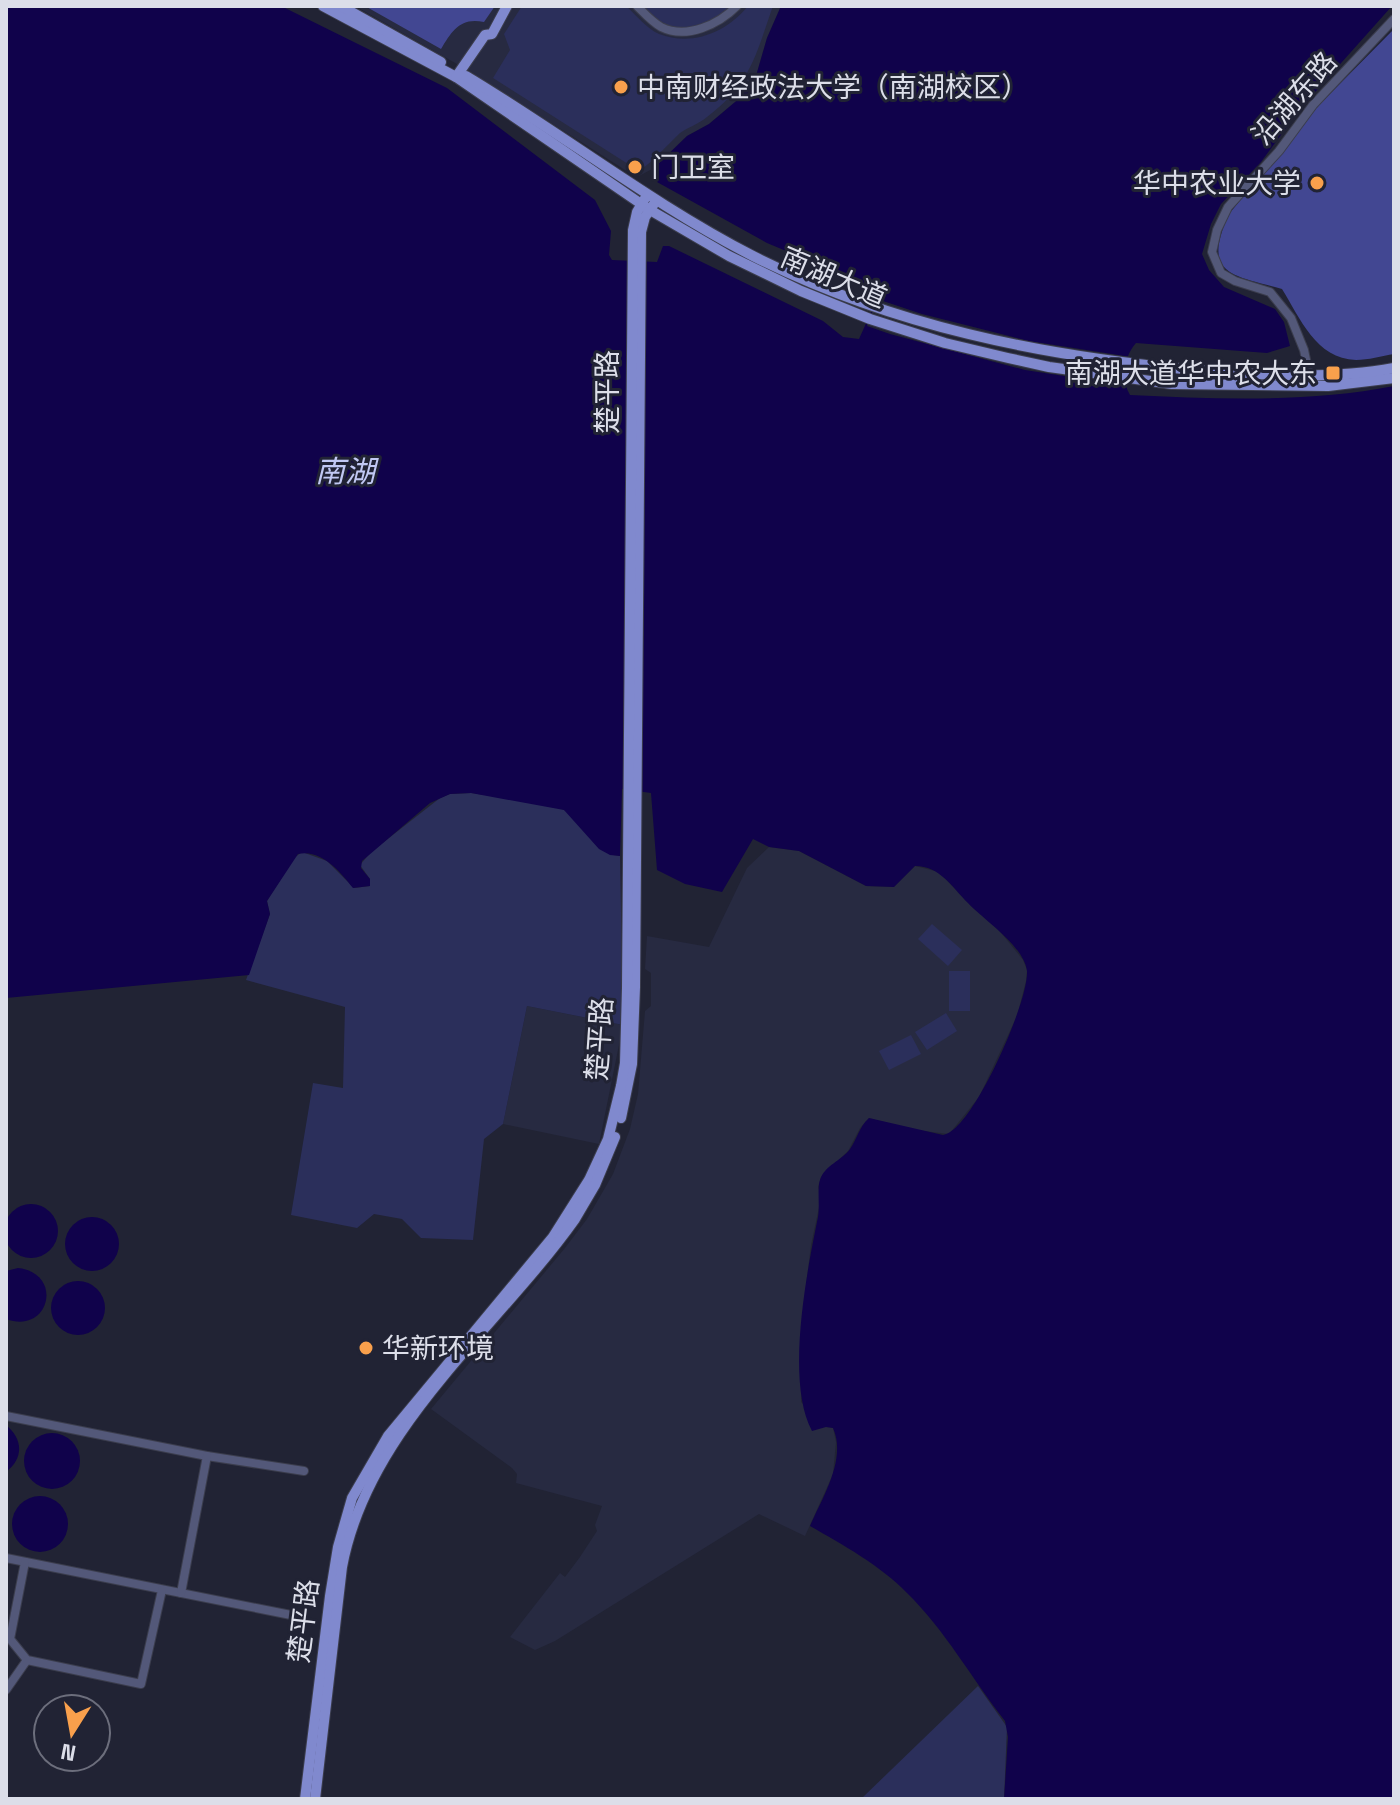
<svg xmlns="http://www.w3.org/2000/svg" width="1400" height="1805" font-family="'Space Grotesk','Noto Sans SC',sans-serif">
<rect width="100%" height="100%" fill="#212334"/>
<g fill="#272a41">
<polygon points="355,6 781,6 767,38 756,76 741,97 709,124 687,136 654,168 639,176 633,175 471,72"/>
<polygon points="769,847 799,851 866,886 894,887 915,866 939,872 972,907 998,929 1023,960 1027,970 1026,981 1017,1016 979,1097 949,1134 907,1129 869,1118 860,1128 848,1151 821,1177 818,1187 821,1198 811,1245 802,1318 801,1402 826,1427 833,1428 836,1442 833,1474 805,1536 759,1514 555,1641 535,1650 510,1637 560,1573 565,1577 580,1557 597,1531 595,1525 602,1506 516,1483 517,1474 512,1468 431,1409 565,1248 587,1219 613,1174 630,1129 638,1094 645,1011 651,1006 651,973 645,969 647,936 709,947 747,868"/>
<polygon points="527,1006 623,1025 599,1144 503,1124"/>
</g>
<g fill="#2b2f5b">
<path d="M522,6H626C636,15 647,29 659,34C692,47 727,32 748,6H773C756,54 751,84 707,117C699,124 688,127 680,133C666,146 655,160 639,171L493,78L510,50L504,34Z"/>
<path d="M642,6H733C716,22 684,37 662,23C654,19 648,12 642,6Z"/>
<path d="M471,793C495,797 544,800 564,810C589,823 588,852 620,856L623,1025L527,1006L503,1124L484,1139L473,1240L421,1238L402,1219L374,1214L357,1228L291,1215L313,1083L343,1088L345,1007L246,980L270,914L267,901L294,858L302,852L327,861L354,888L370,886V879L360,865L371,852L440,798L450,794Z"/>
<polygon points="932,924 962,950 948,966 918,939"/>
<rect x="949" y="971" width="21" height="40"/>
<polygon points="946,1013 957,1031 927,1050 915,1032"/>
<polygon points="911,1035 921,1054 889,1070 879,1051"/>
<polygon points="978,1686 1007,1727 1004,1799 861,1799"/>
</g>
<g fill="#424792">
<path d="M365,6H495L484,22C460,17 452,31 441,49Z"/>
<path d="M1394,29V354C1382,356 1368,360 1356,360C1316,359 1300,318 1282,289C1232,275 1201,275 1229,214L1315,109Z"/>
</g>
<g fill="#10024b">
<path d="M6,6H281L447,88L595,200L611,231L609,255L612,260L657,262L663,246H669L823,321L843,337L859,339L877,299L875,288L767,243L657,182L654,168L687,136L709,124L741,97L756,76L767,38L781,6H1392L1300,109L1261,162L1221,204L1211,224L1202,254L1209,270L1224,287L1275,309L1284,322L1290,346L1267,353L1136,343C1124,357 1120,378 1130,395C1217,399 1307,403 1394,386V1799H1004L1008,1737L1005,1721C972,1679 945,1630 907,1593C880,1565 843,1545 810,1526C822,1498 847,1459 833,1428L826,1427L812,1431C785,1381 807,1271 818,1217C820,1205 817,1188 820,1180C825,1165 841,1161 850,1149C857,1139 859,1127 869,1118L943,1135C972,1132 1029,1001 1027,971C1024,946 984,920 968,903C952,887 940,866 915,866L894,887L866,886L799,851L769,847L753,839L722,892L685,884L657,870L651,793L622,789L620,856L610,855L599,849L564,810L471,793L450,794L430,803L362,861L361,868L370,879V886L353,888C340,872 322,849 298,854L267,901L270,914L249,975L6,998Z"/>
<circle cx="31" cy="1231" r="27"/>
<circle cx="92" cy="1244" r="27"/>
<path d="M18,1268C64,1273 50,1335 6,1319V1271Z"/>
<circle cx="78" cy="1308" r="27"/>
<path d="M6,1425C23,1439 24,1458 6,1472Z"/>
<circle cx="52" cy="1461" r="28"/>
<circle cx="40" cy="1524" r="28"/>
</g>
<polygon fill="#212334" points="877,299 922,314 1029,341 1131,357 1129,386 1025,370 890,334 867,326"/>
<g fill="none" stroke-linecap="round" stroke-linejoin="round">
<g stroke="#3b3d4d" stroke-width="10">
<g id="minor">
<path d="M637,6C644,13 652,22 661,27C687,40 719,24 737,6"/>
<polyline points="1309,374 1304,350 1291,318 1270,292 1235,281 1221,273 1212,252 1217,230 1228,207 1279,151 1313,105 1394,19"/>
<polyline points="6,1416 207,1456 304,1471"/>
<polyline points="6,1558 301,1617"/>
<polyline points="25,1562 10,1639 27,1660 141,1684 162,1590"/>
<polyline points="181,1593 207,1456"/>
<polyline points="6,1690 27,1660"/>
</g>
</g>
<g stroke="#3b3d4d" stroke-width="12">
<g id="major">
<polyline points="323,6 456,77 650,210 729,256 801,291 870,319 945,343 1008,358 1049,367 1172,384 1328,386 1394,378"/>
<polyline points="341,6 441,62"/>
<path d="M466,76C563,134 652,204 753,256C892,326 1041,356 1195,370C1259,375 1330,380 1394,368"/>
<polyline points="456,77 485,35 492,34 507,6"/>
<polyline points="621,1118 632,1064 635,987 641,232 645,217 656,201"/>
<polyline points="305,1799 330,1596 338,1547 352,1498 388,1436 553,1237 589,1180 608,1139 621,1086 625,1063 627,988 633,230 637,212 647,195"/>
<path d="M315,1799L342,1567C368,1427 496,1330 575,1219L595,1185L615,1137"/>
</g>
</g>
<use href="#minor" stroke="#535879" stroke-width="8"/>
<use href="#major" stroke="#8089ce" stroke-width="10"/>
</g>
<g fill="#f9a04c" stroke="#212334" stroke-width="3">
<circle cx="621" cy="87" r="8"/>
<circle cx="635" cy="167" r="8"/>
<circle cx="1317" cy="183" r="8"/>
<rect x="1325" y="365" width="16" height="16" rx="4"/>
<circle cx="366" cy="1348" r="8"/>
</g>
<g text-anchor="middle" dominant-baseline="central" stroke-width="6" stroke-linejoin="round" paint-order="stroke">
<g font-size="28" fill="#dcdee9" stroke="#212334" text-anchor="start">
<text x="637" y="87">中南财经政法大学（南湖校区）</text>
<text x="651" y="167">门卫室</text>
<text x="1301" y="183" text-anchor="end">华中农业大学</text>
<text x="1317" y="373" text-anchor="end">南湖大道华中农大东</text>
<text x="382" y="1348">华新环境</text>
</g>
<g font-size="28" fill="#dcdee9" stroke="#212334">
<text transform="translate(1294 98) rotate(-49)">沿湖东路</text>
<text transform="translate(834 277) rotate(23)">南湖大道</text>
<text transform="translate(607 392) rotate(-90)">楚平路</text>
<text transform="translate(599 1039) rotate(-86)">楚平路</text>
<text transform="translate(303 1621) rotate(-83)">楚平路</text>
</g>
<g font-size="30" font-style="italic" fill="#c1c8f3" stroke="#212334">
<text x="345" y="471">南湖</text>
</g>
</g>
<rect width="1400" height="1805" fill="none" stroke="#dcdee9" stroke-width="16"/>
<g transform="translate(72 1733) rotate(191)"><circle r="38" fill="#212334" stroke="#6c6e7c" stroke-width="2"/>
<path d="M0-6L14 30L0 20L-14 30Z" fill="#f9a04c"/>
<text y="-12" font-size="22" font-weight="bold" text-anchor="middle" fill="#dcdee9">N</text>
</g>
</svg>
